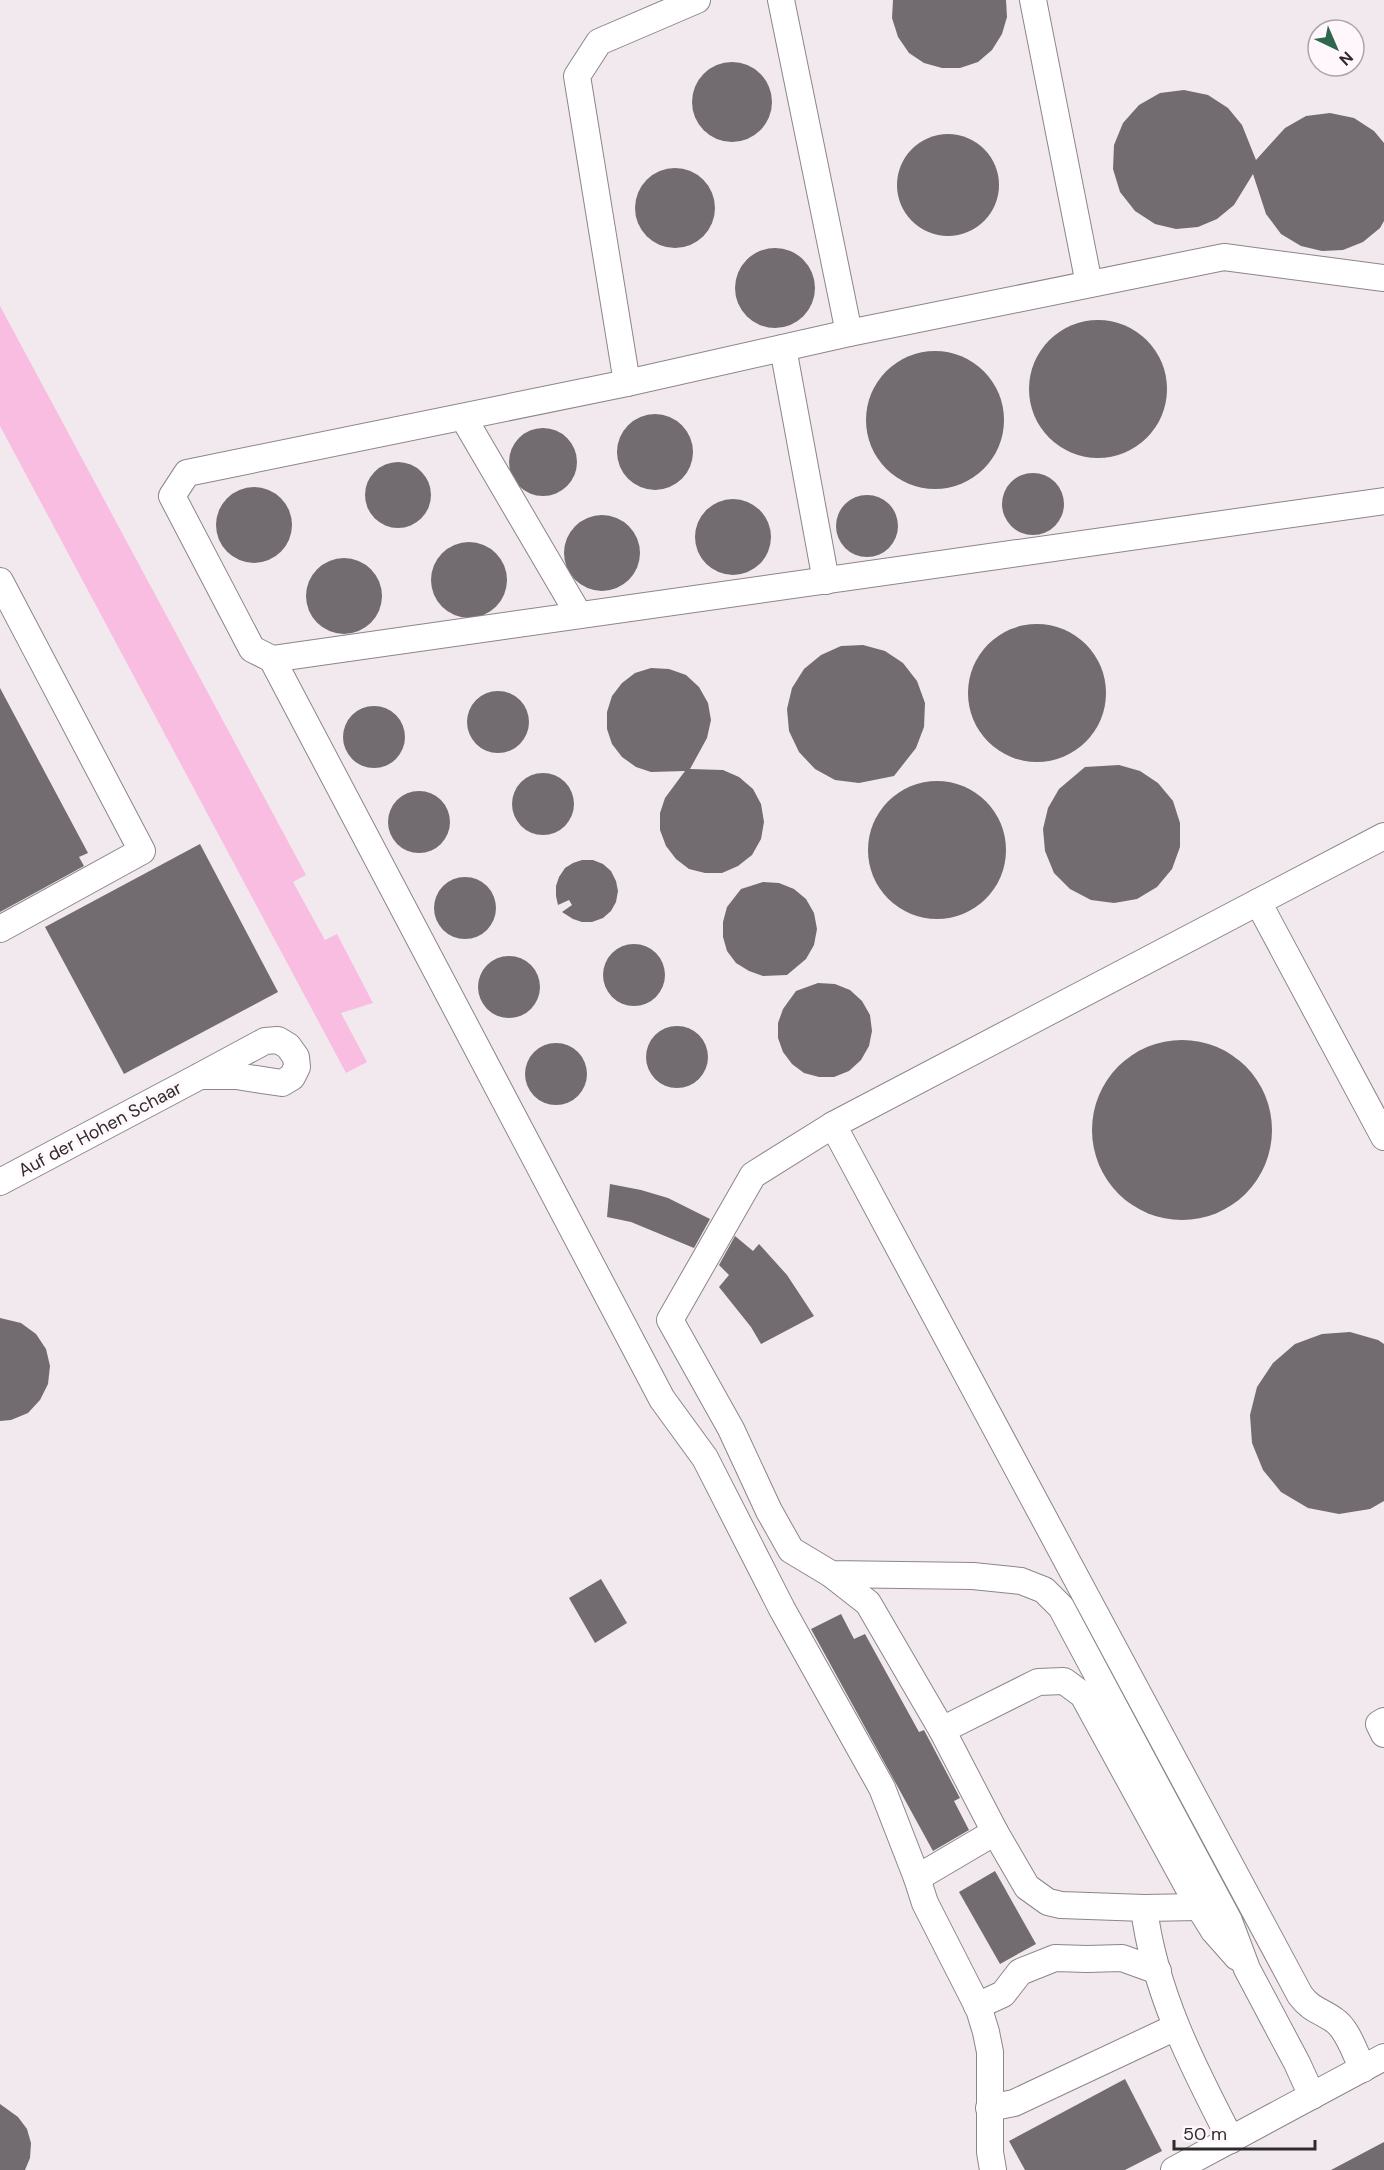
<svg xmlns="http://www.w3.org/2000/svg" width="1384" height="2170" font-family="'DM Sans',sans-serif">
<rect width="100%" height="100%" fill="#f2e9ee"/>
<polygon fill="#f9bde1" points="0,306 306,875 293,882 325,940 337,934 373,1003 341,1013 367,1062 346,1073 0,426"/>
<g fill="#726b6f">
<polygon points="893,0 1006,0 1007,17 1002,34 992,50 978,62 960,68 942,68 924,63 909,53 898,37 892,18"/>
<circle cx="732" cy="102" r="40"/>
<polygon points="1184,90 1208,95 1228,108 1242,125 1256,160 1285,128 1306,116 1330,113 1354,118 1374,131 1384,143 1384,221 1380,228 1363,242 1343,250 1322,251 1301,246 1281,234 1266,214 1253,174 1234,205 1217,219 1198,227 1176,229 1155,224 1135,211 1120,192 1113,169 1114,145 1123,123 1139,105 1160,93"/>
<circle cx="948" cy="185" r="51"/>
<circle cx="675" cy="208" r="40"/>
<circle cx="775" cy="288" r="40"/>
<circle cx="1098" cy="389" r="69"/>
<circle cx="935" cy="420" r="69"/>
<circle cx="655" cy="452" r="38"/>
<circle cx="543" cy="462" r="34"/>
<circle cx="398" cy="495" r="33"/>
<circle cx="1033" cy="504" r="31"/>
<circle cx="254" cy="525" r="38"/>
<circle cx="867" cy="526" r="31"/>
<circle cx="733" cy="537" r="38"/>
<circle cx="602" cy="553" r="38"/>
<circle cx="469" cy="580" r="38"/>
<circle cx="344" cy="596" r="38"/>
<circle cx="1037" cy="693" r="69"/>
<polygon points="863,645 885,651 903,663 917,681 925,703 924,727 916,748 894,776 859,783 835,780 815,769 799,752 789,731 787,709 792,688 804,669 821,655 841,646"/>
<polygon points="651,668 669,669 686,675 699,687 708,703 711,720 707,738 690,769 723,770 739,777 753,789 761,804 764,822 761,839 752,855 738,866 722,873 705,873 689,869 676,859 666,846 660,830 660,813 665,798 685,771 651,772 636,767 622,757 612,744 607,729 607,712 612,696 622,683 635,673"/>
<polygon points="0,688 88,853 79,857 84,866 0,912"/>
<circle cx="498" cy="722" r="31"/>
<circle cx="374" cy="737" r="31"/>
<polygon points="1119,765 1140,771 1158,783 1173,801 1180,823 1180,847 1172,869 1157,887 1137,899 1114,903 1091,900 1070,889 1054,873 1045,851 1043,829 1048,808 1059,789 1085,767"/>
<circle cx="543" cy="804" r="31"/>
<circle cx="937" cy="850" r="69"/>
<circle cx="419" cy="822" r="31"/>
<polygon points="200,844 278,992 124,1074 45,927"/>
<polygon points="582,860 593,860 603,864 611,871 616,881 618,891 616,902 611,911 603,918 592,922 582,922 573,919 562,912 572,905 569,900 558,905 556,896 556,886 559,877 565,868 573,863"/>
<circle cx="465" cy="908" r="31"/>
<polygon points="763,882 779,883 794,889 806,899 814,913 817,929 814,945 806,959 787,975 763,976 749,971 736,963 727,951 723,937 723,922 727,907 741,889"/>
<circle cx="634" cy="975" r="31"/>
<circle cx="509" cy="987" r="31"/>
<polygon points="818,983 835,984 850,990 862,1001 870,1015 872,1031 869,1046 861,1060 849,1071 834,1077 819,1077 804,1073 792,1064 783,1052 778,1038 778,1023 783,1009 796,991"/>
<circle cx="677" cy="1057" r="31"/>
<circle cx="1182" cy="1130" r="90"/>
<circle cx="556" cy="1074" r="31"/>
<polygon points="610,1184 641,1190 668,1198 710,1219 694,1248 631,1222 607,1217"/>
<polygon points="735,1236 753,1251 759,1244 787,1275 814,1316 761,1344 751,1327 719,1287 729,1275 719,1265"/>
<polygon points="0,1318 21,1323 36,1334 46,1349 50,1366 48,1384 40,1400 28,1413 11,1420 0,1421"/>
<polygon points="1350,1332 1378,1340 1384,1344 1384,1501 1370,1509 1339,1514 1308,1508 1281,1492 1263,1470 1252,1443 1250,1415 1257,1387 1273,1363 1295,1344 1322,1334"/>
<polygon points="601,1579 627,1623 595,1643 569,1598"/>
<polygon points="841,1614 854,1639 865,1634 919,1732 924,1730 960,1798 954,1801 969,1830 933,1851 811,1629"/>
<polygon points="995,1871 1036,1944 1000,1964 959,1892"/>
<polygon points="1125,2079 1162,2151 1125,2170 1025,2170 1009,2141"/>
<polygon points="0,2104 18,2117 27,2129 31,2143 30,2158 25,2170 0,2170"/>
<polygon points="1384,2142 1384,2170 1331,2170"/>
</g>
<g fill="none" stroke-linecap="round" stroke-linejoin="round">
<g stroke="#8c8589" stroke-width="28">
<g id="minor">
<polyline points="781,0 849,333"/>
<polyline points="1033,0 1089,284"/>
<polyline points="783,348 826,581"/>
<polyline points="627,383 577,76 599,42 697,0"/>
<polyline points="463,417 579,615"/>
<polyline points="0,581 142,851 0,929"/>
<polyline points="272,659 1384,501"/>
<polyline points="1258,902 1384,1137"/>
<polyline points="833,1125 1384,836"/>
<polyline points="0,1182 200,1076 265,1041 278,1040 288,1046 296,1057 297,1067 292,1077 282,1083 236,1076 200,1076"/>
<polyline points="831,1574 868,1603 942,1730"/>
<polyline points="1384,1721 1379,1724 1384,1734"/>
<polyline points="995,1832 1027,1887 1048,1902 1061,1905 1144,1908 1199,1907"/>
<polyline points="917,1878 995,1832 942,1730 1038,1682 1064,1681 1083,1695 1199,1907 1214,1931 1237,1957"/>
<path d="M1144,1908C1154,1991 1193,2067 1231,2140"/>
<polyline points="977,2006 1003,1994 1020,1972 1055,1958 1087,1959 1122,1958 1158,1971"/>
<path d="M1312,2096L1297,2063L1247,1969L1229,1921L1061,1607L1044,1590L1021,1581L973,1576L831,1574L791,1550L769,1511L731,1429L670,1320L753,1175L833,1125L1300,1995C1311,2010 1320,2010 1334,2020C1348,2029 1355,2054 1363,2069"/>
<polyline points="989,2108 1014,2103 1176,2027"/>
<polyline points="993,2170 990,2152 990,2052 986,2032 979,2009 925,1903 917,1878 882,1788 782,1609 705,1458 662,1399 272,659 252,649 172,496 187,473 627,383 849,333 1224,257 1384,278"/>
<polyline points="1174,2170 1384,2057"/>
</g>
</g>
<use href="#minor" stroke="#fff" stroke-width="26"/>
</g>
<g text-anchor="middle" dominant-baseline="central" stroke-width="6" stroke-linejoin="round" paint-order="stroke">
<g font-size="18" fill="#2e2b2c" stroke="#fff7fb">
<text transform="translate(100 1129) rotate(-28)">Auf der Hohen Schaar</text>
</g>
</g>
<g transform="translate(1336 48) rotate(136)"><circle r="28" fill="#fff7fb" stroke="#aba5a8" stroke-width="1.5"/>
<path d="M0-4.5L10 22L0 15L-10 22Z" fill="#2f674e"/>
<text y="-9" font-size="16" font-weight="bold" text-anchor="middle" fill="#2e2b2c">N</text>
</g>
<path d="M1174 2140v9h141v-9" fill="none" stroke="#2e2b2c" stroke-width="3"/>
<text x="1183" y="2140" font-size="18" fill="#2e2b2c" stroke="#fff7fb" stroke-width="4.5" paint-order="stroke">50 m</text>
</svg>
